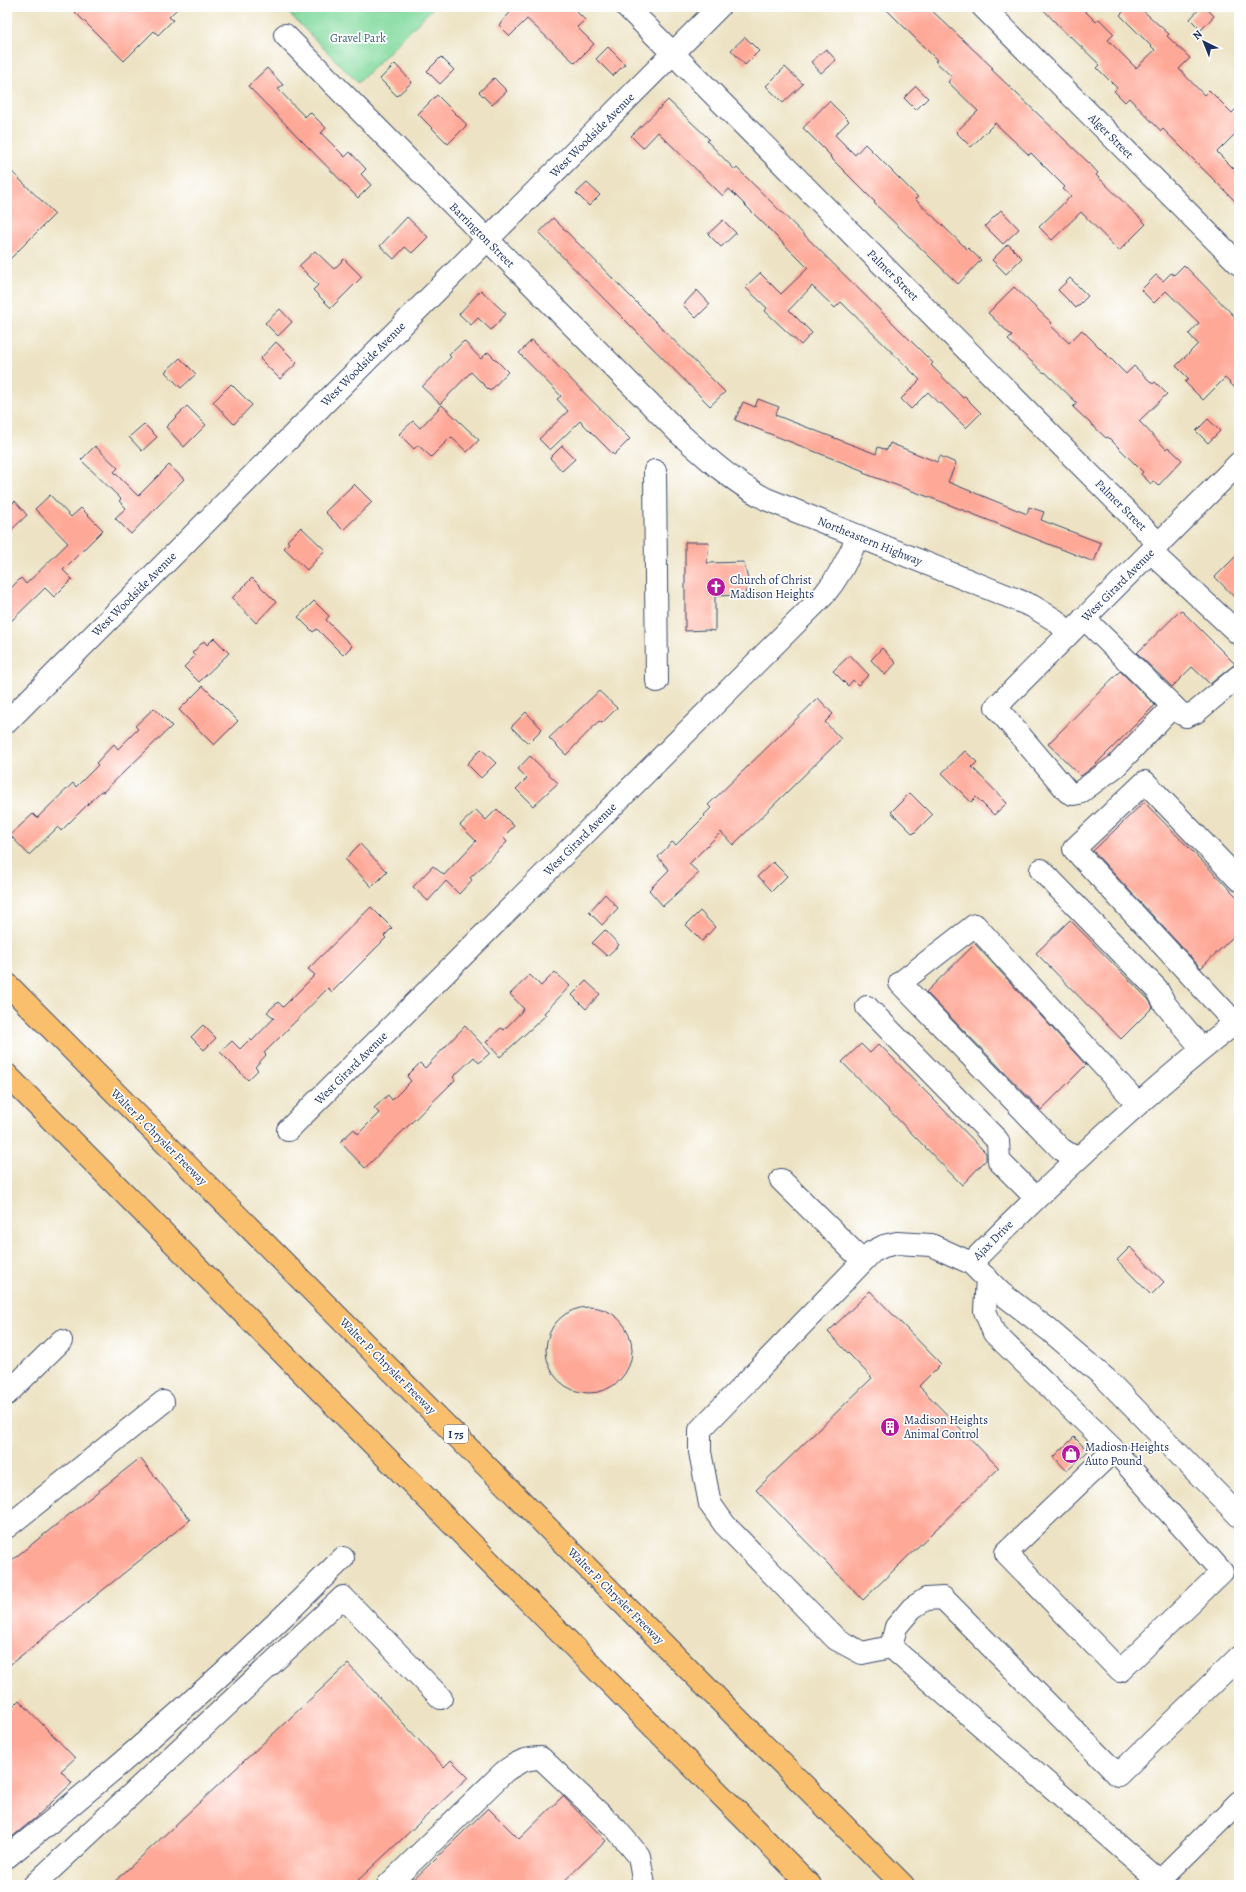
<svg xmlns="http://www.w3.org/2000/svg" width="1246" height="1892" font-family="Alegreya,serif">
<rect width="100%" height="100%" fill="#fff"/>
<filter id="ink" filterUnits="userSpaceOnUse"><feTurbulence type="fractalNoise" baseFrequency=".025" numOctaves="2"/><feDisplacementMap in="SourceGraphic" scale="8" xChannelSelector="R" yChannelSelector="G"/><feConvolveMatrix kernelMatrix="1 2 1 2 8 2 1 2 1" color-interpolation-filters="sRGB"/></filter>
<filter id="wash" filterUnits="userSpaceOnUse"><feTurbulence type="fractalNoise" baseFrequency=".012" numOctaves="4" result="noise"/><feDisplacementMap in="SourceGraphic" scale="16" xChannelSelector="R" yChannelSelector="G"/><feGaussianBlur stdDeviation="0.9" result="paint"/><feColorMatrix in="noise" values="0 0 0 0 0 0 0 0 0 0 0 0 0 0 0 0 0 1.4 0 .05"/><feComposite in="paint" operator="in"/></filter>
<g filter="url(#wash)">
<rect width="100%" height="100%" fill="#ede3c4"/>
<polygon fill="#82da9e" stroke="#4e847e" points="283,7 434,7 358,83"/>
<g id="blocks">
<g fill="#fea897">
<polygon points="70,7 179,7 169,17 173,20 158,35 154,31 124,61"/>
<polygon points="515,7 572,7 585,20 577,27 594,44 575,63 527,19 510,36 499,25"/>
<polygon points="884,7 928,7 993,68 991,69 1089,163 1098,173 1096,175 1146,224 1119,251 1081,212 1052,240 1039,227 1071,196 1063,189 1065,187 1031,153 1029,155 995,123 971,147 956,132 978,111 948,82 952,77 935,61 937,60"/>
<polygon points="1041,7 1081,7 1096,22 1099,19 1114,34 1108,40 1136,68 1155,50 1120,15 1128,7 1139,7 1169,34 1167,36 1190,58 1179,69 1204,95 1209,90 1232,113 1239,106 1239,130 1217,152 1239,174 1239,205 1163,129 1161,131 1129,98 1125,102 1114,91 1117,88 1097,68 1100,65 1070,36 1069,37"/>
<polygon points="1201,7 1205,7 1214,16 1201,30 1190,19"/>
<polygon points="745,37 759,51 745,65 731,50"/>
<polygon points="608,47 625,64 613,76 596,59"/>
<polygon points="826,49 836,60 821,73 811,62"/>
<polygon points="441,57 454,70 440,84 427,71"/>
<polygon points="395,64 412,82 397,96 380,79"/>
<polygon points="785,67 803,84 783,103 766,86"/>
<polygon points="267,68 283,85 278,89 305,117 310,112 326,128 321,133 345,157 350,152 366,169 361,174 371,185 358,198 248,86"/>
<polygon points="494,78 507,91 492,105 479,92"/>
<polygon points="916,86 928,98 916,110 904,98"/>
<polygon points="437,95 467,125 448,144 418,114"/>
<polygon points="668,100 709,139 707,141 735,170 737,168 917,347 933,363 931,365 963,398 965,397 981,413 966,428 941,403 939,404 928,392 911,409 901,399 920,380 841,302 835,308 812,286 789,310 812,333 801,345 765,311 767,308 745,287 760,273 781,294 808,268 729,189 723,196 658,132 643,148 631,136"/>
<polygon points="829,101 849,121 835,135 855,155 865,144 918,197 915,199 967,249 968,248 981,260 958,284 874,203 875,202 830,157 831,156 803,128"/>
<polygon points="7,167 55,214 7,262"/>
<polygon points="587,183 600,195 589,206 576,193"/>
<polygon points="1001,210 1019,229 1003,244 985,226"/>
<polygon points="407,217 428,237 412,253 405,247 394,259 380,246"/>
<polygon points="553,218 725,392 710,406 539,233"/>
<polygon points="723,220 736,233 721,247 708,234"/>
<polygon points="1008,244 1022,258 1006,274 992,260"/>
<polygon points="315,251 334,269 344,259 362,277 331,308 313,290 318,285 299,266"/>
<polygon points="1184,265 1239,321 1239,392 1225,378 1203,400 1185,382 1189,379 1176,366 1198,344 1189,334 1199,323 1166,291 1154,303 1141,290 1156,275 1163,281 1171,273 1174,275"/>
<polygon points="1070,278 1088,296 1076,308 1058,290"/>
<polygon points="1014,287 1052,323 1050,325 1069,343 1082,330 1126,374 1134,366 1153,384 1155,382 1167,394 1139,421 1166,449 1168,447 1182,460 1158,486 1153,481 1151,484 1141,474 1143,472 1108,437 1106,438 1073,407 1077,403 1045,372 1044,373 1008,340 1012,336 988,313"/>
<polygon points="481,290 506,314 491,330 478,318 471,325 459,314"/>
<polygon points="697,290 710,304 696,318 683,305"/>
<polygon points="280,309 292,322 278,336 265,323"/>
<polygon points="532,340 630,439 614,455 580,421 550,450 539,439 568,411 557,399 561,396 519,353"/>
<polygon points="464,341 481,359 488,352 508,372 490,391 471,372 440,404 422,387 451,357 449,355"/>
<polygon points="276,342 297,363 280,379 260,359"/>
<polygon points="180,358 196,374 181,388 165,372"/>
<polygon points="231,384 252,405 234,424 213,402"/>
<polygon points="758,399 779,407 775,415 876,454 878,447 887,450 890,443 937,462 940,456 956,463 948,482 1027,514 1029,507 1044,512 1041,520 1101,543 1094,562 945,503 863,473 864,471 735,420 743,402 755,407"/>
<polygon points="442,405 479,440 467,452 451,437 431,457 418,445 414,449 399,434 413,421 420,428"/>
<polygon points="187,406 206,425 184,447 166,427"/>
<polygon points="1208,419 1220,431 1208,443 1196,431"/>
<polygon points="144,424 157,437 142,451 129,437"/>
<polygon points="95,446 118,468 114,472 138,496 169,465 184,479 131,534 115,518 126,508 119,501 121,499 81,460"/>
<polygon points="562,446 575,459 562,471 550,458"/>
<polygon points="354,484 372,502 343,530 325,512"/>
<polygon points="50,495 71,517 81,508 103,530 63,570 72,579 54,597 45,588 7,625 7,592 21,578 26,584 68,543 35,509"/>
<polygon points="15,501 27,515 7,534 7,509"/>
<polygon points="301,527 325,550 307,570 284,548 289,543 287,541"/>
<polygon points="685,542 709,542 707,563 744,562 748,580 745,595 715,596 715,631 707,630 685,631"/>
<polygon points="1239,553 1239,602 1215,577"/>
<polygon points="252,578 276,602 256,623 232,598"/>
<polygon points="314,601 329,616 326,620 352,646 343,655 317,629 313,632 298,617"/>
<polygon points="1181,610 1235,664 1210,684 1192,667 1172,687 1137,653"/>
<polygon points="214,638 229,653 199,682 184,667 195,656 192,653 204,641 207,645"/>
<polygon points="882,648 896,663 885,675 871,660"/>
<polygon points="850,655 869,675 858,685 853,680 848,686 833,671"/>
<polygon points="1120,671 1155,705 1094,766 1081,776 1048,744"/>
<polygon points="203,686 238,721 214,745 179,710"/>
<polygon points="599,691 617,708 602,723 599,721 566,755 549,738"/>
<polygon points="818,698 833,714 825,722 841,739 733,845 721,832 689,864 699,873 663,906 649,890 669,870 658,857 672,842 676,845 705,816 704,815 711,808 708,805"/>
<polygon points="154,708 172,726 103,792 101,791 61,831 58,827 29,855 10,835 33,814 37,818 73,783 76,787 98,765 96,763 114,744 118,749 138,729 135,726"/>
<polygon points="526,712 542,729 528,743 511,727"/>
<polygon points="481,749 496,763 481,778 467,764"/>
<polygon points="965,751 977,762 972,767 1007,803 994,815 976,797 971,802 942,773"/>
<polygon points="530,756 558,783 533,806 516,789 527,778 518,769"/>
<polygon points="910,793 932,815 913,834 891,812"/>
<polygon points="1144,802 1239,899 1239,931 1201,968 1093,851"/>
<polygon points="497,809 514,826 503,837 507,842 470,878 472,880 459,894 446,881 428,901 413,887 433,866 444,875 476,841 460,825 476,810 486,820"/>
<polygon points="360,844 387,872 372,887 345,859"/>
<polygon points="773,862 787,876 772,891 758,876"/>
<polygon points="605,894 618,908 602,925 589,912"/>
<polygon points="371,907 392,928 384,936 386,938 332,992 328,988 285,1032 264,1053 266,1055 255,1067 258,1070 248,1080 220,1052 232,1041 240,1049 250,1039 252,1041 274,1018 267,1012 278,1002 283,1007 315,975 308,969"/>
<polygon points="700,911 715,927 702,941 686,925"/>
<polygon points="1070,920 1149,1000 1153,1007 1121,1039 1036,953"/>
<polygon points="605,930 619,945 607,956 592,943"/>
<polygon points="975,944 1086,1065 1041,1110 926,992"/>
<polygon points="555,972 570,986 544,1013 546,1015 500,1057 486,1042 501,1028 504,1030 524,1009 510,994 530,975 541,986"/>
<polygon points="586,981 600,994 586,1009 572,995"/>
<polygon points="203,1025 216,1038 204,1050 191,1037"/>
<polygon points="465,1026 490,1053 479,1063 474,1057 453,1077 455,1080 365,1168 340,1142 354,1129 358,1134 379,1113 374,1108 388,1095 392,1100 411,1081 407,1076 420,1063 425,1068"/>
<polygon points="861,1044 870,1053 879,1044 986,1153 986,1160 962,1185 842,1062"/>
<polygon points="1130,1247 1164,1282 1151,1295 1117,1260"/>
<polygon points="870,1291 941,1364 919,1386 999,1468 863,1600 756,1490 872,1378 828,1332"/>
<circle cx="589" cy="1350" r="43"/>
<polygon points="1074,1437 1088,1451 1067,1471 1054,1457"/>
<polygon points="140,1458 190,1520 7,1667 7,1564"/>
<polygon points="348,1664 444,1767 451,1760 468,1777 353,1885 111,1885"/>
<polygon points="19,1700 75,1758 61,1771 72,1783 34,1819 7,1841 7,1712"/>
<polygon points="563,1796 606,1841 560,1885 408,1885 488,1808 519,1839"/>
</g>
</g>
</g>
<g filter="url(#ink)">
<use href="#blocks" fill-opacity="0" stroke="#3a4a6d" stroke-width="1"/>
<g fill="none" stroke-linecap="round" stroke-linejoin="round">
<g stroke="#3a4a6d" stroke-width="24">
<g id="minor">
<polyline points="627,7 1159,544"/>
<polyline points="983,7 1239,264"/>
<path d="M285,35L680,434C709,460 732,481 766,499L1032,606L1055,620L1069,633"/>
<polyline points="655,471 657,681"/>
<polyline points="1151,552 1239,634"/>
<polyline points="1084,618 1179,712 1186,716 1196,712 1239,676"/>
<polyline points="1173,706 1116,766 1079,793 1073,794 1068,792 996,707 1239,463"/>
<polyline points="7,722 719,7"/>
<polyline points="1041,870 1157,989 1165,1004 1202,1049"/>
<polyline points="867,1007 998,1141 999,1161 1036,1198"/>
<polyline points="1235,1023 1074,849 1145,782 1239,880"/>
<path d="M288,1130L823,596C839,577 849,558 858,536"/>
<polyline points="1077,1159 1061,1149 900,983 975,925 1138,1104"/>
<polyline points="781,1180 863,1261"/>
<path d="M971,1263C1056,1177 1144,1094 1239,1020"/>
<polyline points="987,1278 985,1311 994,1333 1114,1450 1006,1553 1120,1671 1222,1572 1114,1450"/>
<polyline points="7,1394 61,1341"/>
<polyline points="7,1527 163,1402"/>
<polyline points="891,1647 896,1627 912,1608 926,1599 943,1598 1118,1775 1239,1657"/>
<path d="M7,1857C124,1764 237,1664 343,1558"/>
<polyline points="1159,1881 1239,1802"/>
<polyline points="34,1885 343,1597 441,1698"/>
<path d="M388,1885L504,1772C516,1763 525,1758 541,1758L616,1829L639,1856L644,1885"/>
<polyline points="1164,1885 891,1647 862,1653 836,1639 725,1525 710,1504 700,1452 700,1430 872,1252 884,1246 897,1243 931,1245 971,1263 1001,1293 1049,1330 1105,1378 1239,1516"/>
</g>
</g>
<g stroke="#3a4a6d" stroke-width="24">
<g id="highway">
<polyline points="7,984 903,1885"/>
<polyline points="7,1075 810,1885"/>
</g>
</g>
<use href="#minor" stroke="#fff" stroke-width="22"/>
<use href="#highway" stroke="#f9bf6d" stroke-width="22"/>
</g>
</g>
<defs>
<g id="church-disc" transform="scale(1)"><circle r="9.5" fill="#b5179e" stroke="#fff"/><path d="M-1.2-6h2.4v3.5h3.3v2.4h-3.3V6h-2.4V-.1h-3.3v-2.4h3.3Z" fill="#fff"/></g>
<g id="building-disc" transform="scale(1)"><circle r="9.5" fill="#b5179e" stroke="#fff"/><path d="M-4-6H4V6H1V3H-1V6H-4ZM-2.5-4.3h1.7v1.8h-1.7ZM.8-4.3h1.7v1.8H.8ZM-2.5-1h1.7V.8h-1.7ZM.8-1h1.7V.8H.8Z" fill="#fff"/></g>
<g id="shop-disc" transform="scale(1)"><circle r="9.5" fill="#b5179e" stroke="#fff"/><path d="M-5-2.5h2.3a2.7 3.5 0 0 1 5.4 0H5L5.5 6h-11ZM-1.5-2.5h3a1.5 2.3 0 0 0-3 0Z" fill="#fff"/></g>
</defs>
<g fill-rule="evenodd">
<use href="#church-disc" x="716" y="587"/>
<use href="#building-disc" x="890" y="1427"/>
<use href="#shop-disc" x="1071" y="1454"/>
</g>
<g text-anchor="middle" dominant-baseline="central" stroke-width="3.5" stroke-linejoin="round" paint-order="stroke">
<rect fill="#fff" stroke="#5f6d8e" stroke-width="1" x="444" y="1425" width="24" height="18" rx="3"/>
<g font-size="11" font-weight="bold" fill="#1b2f5e">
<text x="456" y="1434">I 75</text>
</g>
<g font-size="12" fill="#3a6271" stroke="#fff">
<text x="358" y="38">Gravel Park</text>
</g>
<g font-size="12" fill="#1b2f5e" stroke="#fff">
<text transform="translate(592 135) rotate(-45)">West Woodside Avenue</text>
<text transform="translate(1111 136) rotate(45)">Alger Street</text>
<text transform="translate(482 235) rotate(45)">Barrington Street</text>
<text transform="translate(893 275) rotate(45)">Palmer Street</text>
<text transform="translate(363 364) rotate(-45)">West Woodside Avenue</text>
<text transform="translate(1121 505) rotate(45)">Palmer Street</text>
<text transform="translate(870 541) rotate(22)">Northeastern Highway</text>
<text transform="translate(1118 585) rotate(-45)">West Girard Avenue</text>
<text transform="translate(134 594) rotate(-45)">West Woodside Avenue</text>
<text transform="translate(580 839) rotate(-45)">West Girard Avenue</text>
<text transform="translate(351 1068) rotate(-45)">West Girard Avenue</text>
<text transform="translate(159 1137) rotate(45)">Walter P. Chrysler Freeway</text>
<text transform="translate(993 1240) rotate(-45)">Ajax Drive</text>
<text transform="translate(388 1366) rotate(45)">Walter P. Chrysler Freeway</text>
<text transform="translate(616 1596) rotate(45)">Walter P. Chrysler Freeway</text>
</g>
<g font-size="12" fill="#1b2f5e" stroke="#fff" text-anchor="start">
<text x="730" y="580">Church of Christ<tspan x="730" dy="14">Madison Heights</tspan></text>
<text x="904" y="1420">Madison Heights<tspan x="904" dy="14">Animal Control</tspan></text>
<text x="1085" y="1447">Madiosn Heights<tspan x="1085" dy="14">Auto Pound</tspan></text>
</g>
</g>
<rect width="1246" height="1892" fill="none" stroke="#fff" stroke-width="24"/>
<g transform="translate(1204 42) rotate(317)" stroke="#ffffff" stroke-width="3" paint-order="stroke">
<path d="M0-3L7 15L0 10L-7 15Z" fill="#1b2f5e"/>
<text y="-6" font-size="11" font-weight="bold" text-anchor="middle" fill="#1b2f5e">N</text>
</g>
</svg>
